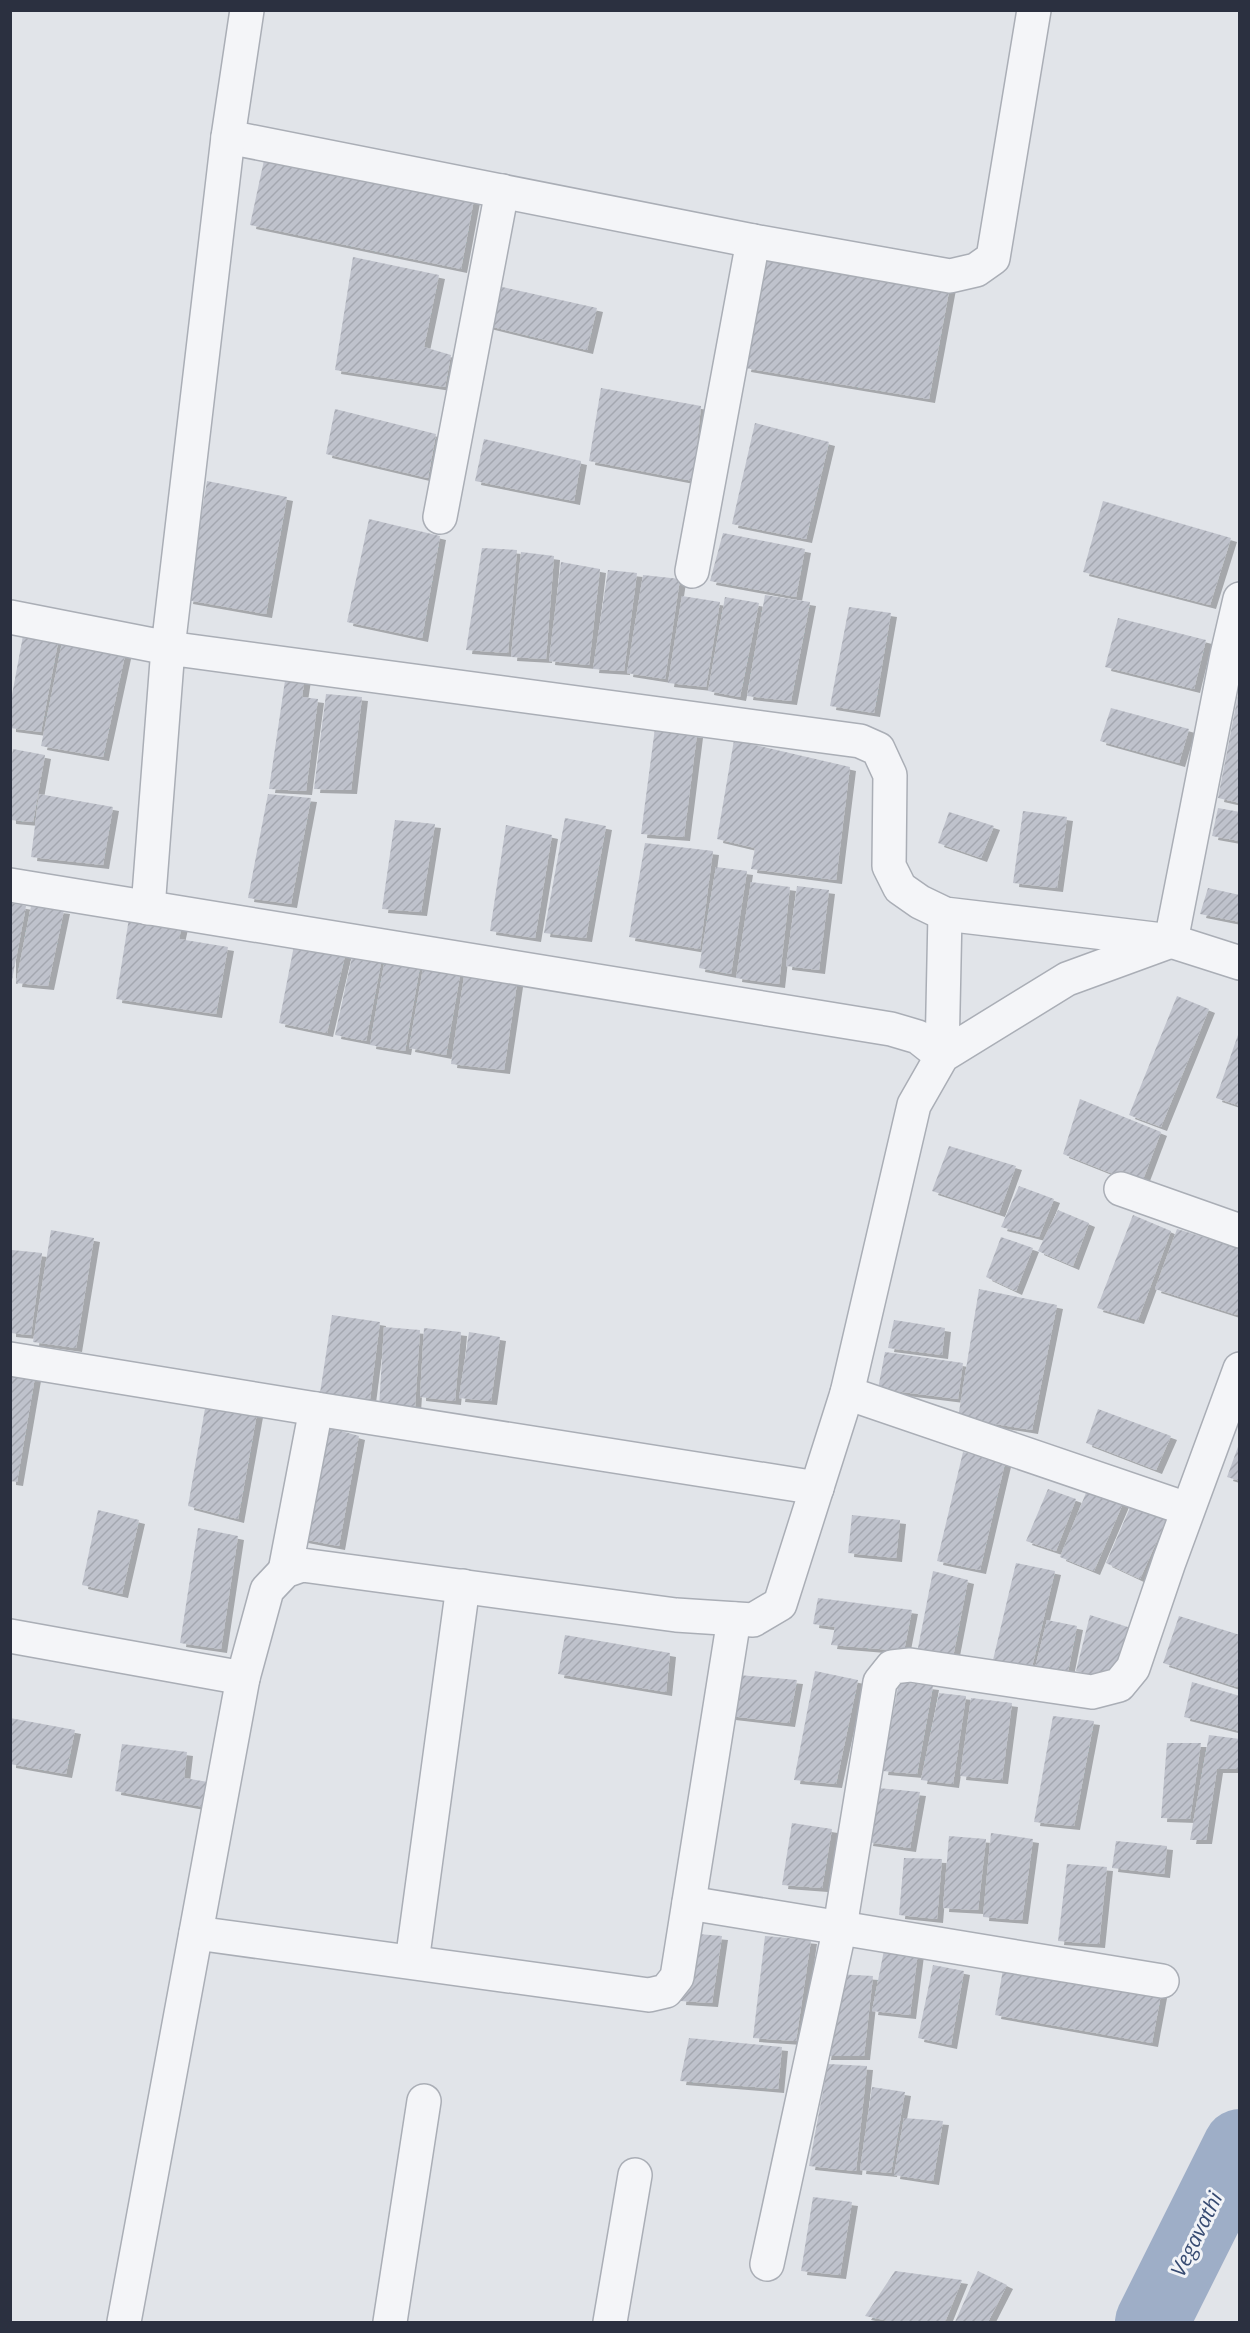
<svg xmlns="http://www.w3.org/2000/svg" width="1250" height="2333" font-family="'Open Sans',sans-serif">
<defs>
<pattern id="building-hatch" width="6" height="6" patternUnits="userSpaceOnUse" patternTransform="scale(1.5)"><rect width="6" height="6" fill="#bfc2cc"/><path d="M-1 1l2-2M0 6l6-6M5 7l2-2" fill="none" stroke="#a4a7b0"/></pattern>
<filter id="shadow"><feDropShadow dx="6" dy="4" stdDeviation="0" flood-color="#0004"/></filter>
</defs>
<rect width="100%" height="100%" fill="#e1e4e9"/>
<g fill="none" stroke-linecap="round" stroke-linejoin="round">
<polyline stroke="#9eaec7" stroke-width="74" points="1152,2322 1240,2146"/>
</g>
<g fill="url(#building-hatch)" filter="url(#shadow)">
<polygon points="266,151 475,194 461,269 250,225"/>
<polygon points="767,253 950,286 929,399 745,368"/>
<polygon points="353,257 439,275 424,347 451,355 445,387 335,370"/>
<polygon points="498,286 597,308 587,350 485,325"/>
<polygon points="601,388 701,406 693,481 589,461"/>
<polygon points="335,409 436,434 428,478 326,454"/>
<polygon points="755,423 829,442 806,539 732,524"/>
<polygon points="484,439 581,461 574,501 475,481"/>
<polygon points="207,481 287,497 266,614 187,600"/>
<polygon points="1103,501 1231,538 1210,605 1083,572"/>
<polygon points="369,519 440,536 422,638 347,622"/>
<polygon points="723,533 805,549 796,597 710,581"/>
<polygon points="482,548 517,550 508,653 466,650"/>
<polygon points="521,552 554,556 546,659 511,657"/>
<polygon points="561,562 600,569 589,665 549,661"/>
<polygon points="608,570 637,573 624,671 593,669"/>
<polygon points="643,575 680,579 665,679 627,673"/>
<polygon points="765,595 810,602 791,701 747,696"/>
<polygon points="682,596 720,602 706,687 668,683"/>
<polygon points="725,597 759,603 740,697 708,691"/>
<polygon points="849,607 891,613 874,713 830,706"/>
<polygon points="1118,618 1206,640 1194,689 1105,667"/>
<polygon points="24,630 59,637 41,732 10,728 10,706"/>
<polygon points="63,638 127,646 103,757 41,746"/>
<polygon points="286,674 305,677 302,697 318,699 306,791 269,789"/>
<polygon points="326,694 362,697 351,790 314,789"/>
<polygon points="1238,695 1240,695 1240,803 1218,798"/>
<polygon points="1111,708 1189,729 1179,763 1100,741"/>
<polygon points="655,728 697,734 684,837 641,834"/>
<polygon points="734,740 850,767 836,880 751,869 755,848 717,839"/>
<polygon points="13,749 45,755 33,822 10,820 10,765"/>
<polygon points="39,794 113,807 103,865 31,857"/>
<polygon points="268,794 311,798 291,904 248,898"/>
<polygon points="1218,808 1240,812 1240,841 1212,836"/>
<polygon points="1023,811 1067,817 1057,888 1013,883"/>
<polygon points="949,812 994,826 981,858 938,843"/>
<polygon points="565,818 606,826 586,938 544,933"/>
<polygon points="395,820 435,824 421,912 382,909"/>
<polygon points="506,825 552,835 535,938 490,931"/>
<polygon points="645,843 713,851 700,949 629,937"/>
<polygon points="716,867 747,871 731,974 699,968"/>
<polygon points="751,882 790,887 779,984 736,978"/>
<polygon points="797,886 829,890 819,970 786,966"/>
<polygon points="1208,888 1240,895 1240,922 1200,914"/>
<polygon points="10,903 26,906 12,980 10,980"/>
<polygon points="31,906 64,910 48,986 16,983"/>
<polygon points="130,912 183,921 179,939 228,947 216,1014 116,999"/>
<polygon points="296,935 347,947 327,1033 279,1023"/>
<polygon points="353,952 382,958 366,1041 335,1035"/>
<polygon points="386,953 421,961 405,1051 370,1045"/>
<polygon points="424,963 461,970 446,1055 409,1048"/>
<polygon points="466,963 519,970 504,1070 451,1064"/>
<polygon points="1177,996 1209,1009 1161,1127 1129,1115"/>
<polygon points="1240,1029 1240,1106 1216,1098"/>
<polygon points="1080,1099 1161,1132 1141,1185 1063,1154"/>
<polygon points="949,1146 1016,1166 999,1213 932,1191"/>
<polygon points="1019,1186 1054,1199 1039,1237 1001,1227"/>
<polygon points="1058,1210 1089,1223 1073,1266 1038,1251"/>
<polygon points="1133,1215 1171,1231 1138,1320 1097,1308"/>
<polygon points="1177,1229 1240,1248 1240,1306 1237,1315 1155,1289"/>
<polygon points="51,1230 94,1238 76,1348 33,1342"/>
<polygon points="1001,1237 1033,1248 1016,1291 986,1277"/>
<polygon points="12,1250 42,1253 31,1335 10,1333"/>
<polygon points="979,1289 1057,1305 1032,1430 958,1418"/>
<polygon points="332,1315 380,1322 370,1399 320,1393"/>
<polygon points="894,1320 945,1328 942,1355 888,1348"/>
<polygon points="384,1327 420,1330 415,1408 379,1407"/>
<polygon points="424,1328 461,1332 455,1401 420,1397"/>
<polygon points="469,1332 500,1337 491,1401 459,1398"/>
<polygon points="885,1352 963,1363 958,1399 878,1389"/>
<polygon points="10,1373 35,1377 17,1482 10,1481"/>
<polygon points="207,1397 258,1408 238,1519 188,1506"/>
<polygon points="1098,1409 1171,1436 1156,1470 1086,1443"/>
<polygon points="316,1424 359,1436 339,1546 297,1538"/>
<polygon points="1239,1444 1240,1444 1240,1481 1227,1477"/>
<polygon points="963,1452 1005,1463 980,1570 937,1561"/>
<polygon points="1092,1478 1127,1494 1094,1571 1060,1557"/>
<polygon points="1048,1489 1076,1499 1056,1551 1026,1541"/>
<polygon points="1132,1503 1167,1518 1140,1579 1106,1563"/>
<polygon points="98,1510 139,1520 122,1594 82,1585"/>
<polygon points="852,1515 900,1520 896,1558 848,1553"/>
<polygon points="198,1528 238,1536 221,1649 180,1643"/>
<polygon points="1016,1563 1055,1571 1032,1667 993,1660"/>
<polygon points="933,1571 968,1580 953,1657 917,1653"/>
<polygon points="818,1598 912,1610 904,1651 831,1645 835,1627 813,1624"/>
<polygon points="1090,1615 1131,1628 1113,1682 1076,1671"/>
<polygon points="1179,1616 1240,1635 1240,1679 1237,1687 1163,1663"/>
<polygon points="1047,1620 1077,1626 1068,1672 1035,1668"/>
<polygon points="565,1635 670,1653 666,1692 558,1674"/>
<polygon points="815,1671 858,1680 836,1784 794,1780"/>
<polygon points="728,1674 797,1680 789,1723 721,1715"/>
<polygon points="899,1682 933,1686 917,1774 882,1771"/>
<polygon points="1192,1682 1240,1696 1240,1731 1184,1717"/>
<polygon points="939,1693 966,1696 953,1784 921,1780"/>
<polygon points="971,1698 1012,1703 1002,1780 960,1776"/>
<polygon points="1053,1716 1094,1721 1074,1826 1034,1822"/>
<polygon points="10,1718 75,1730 66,1774 10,1764"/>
<polygon points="1209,1735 1240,1739 1240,1769 1217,1769 1206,1840 1190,1840"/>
<polygon points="1167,1743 1201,1743 1190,1819 1161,1818"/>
<polygon points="122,1744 187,1752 184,1778 208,1782 204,1807 115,1791"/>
<polygon points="878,1788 920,1792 910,1848 867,1842"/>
<polygon points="792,1823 832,1829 822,1888 782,1885"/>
<polygon points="991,1833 1033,1839 1022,1920 983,1917"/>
<polygon points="949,1836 986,1839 978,1910 943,1908"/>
<polygon points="1116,1841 1167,1846 1164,1874 1112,1868"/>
<polygon points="904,1858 942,1859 937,1919 899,1915"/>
<polygon points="1067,1864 1107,1867 1099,1944 1058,1941"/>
<polygon points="687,1933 722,1936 712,2003 680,2001"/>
<polygon points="765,1936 811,1940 796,2041 753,2038"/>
<polygon points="885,1945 918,1952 910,2015 872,2011"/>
<polygon points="1005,1958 1162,1989 1152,2043 995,2015"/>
<polygon points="933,1965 964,1971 951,2045 918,2038"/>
<polygon points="837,1974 873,1976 864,2056 825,2056"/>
<polygon points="689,2038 782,2047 778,2089 680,2081"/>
<polygon points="828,2064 867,2066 856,2171 809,2166"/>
<polygon points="872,2087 905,2092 891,2173 860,2170"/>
<polygon points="904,2118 943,2121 933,2181 894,2175"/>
<polygon points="813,2197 852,2202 840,2275 801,2271"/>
<polygon points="895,2271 962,2280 945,2322 894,2322 865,2316"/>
<polygon points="978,2271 1007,2285 988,2322 955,2322"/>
</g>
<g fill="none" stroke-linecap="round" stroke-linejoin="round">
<g stroke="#aaaeb6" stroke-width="36">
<g id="minor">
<polyline points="228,137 753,241 950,276 976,270 993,258 1034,10"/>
<polyline points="440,517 502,191"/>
<polyline points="692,571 753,241"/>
<polyline points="10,617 168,648 228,137 247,10"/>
<polyline points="10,885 891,1029 918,1037 942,1056"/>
<polyline points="148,908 168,648 860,741 878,749 890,775 889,866 900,888 920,902 945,914 1171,941 1240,963"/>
<polyline points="942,1056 945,914"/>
<polyline points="1121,1189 1240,1231"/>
<polyline points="10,1359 316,1409"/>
<polyline points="847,1393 1187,1509"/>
<polyline points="285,1571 316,1409 817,1488"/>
<polyline points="10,1636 243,1678"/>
<polyline points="689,1903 1162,1981"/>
<polyline points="196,1933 649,1995 666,1991 677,1977 734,1619"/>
<polyline points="412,1962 463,1586"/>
<polyline points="767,2264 840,1927 880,1682 892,1667 910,1665 1092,1692 1119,1685 1133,1668 1169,1562 1240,1369"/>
<polyline points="124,2322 243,1678 267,1590 285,1571 302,1565 676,1615 753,1620 780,1604 847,1393 914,1105 942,1056 1067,979 1171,941 1227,655 1240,599"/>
<polyline points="390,2322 424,2101"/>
<polyline points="610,2322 635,2175"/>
</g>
</g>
<use href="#minor" stroke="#f4f5f8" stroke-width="33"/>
</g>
<g text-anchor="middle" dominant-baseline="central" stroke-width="6" stroke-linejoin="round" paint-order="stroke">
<g font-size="21" font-style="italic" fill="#374b72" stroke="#f1f3f7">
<text transform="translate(1196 2234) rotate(-64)">Vegavathi</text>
</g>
</g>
<rect width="1250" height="2333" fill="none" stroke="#2b3040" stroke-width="24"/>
</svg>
